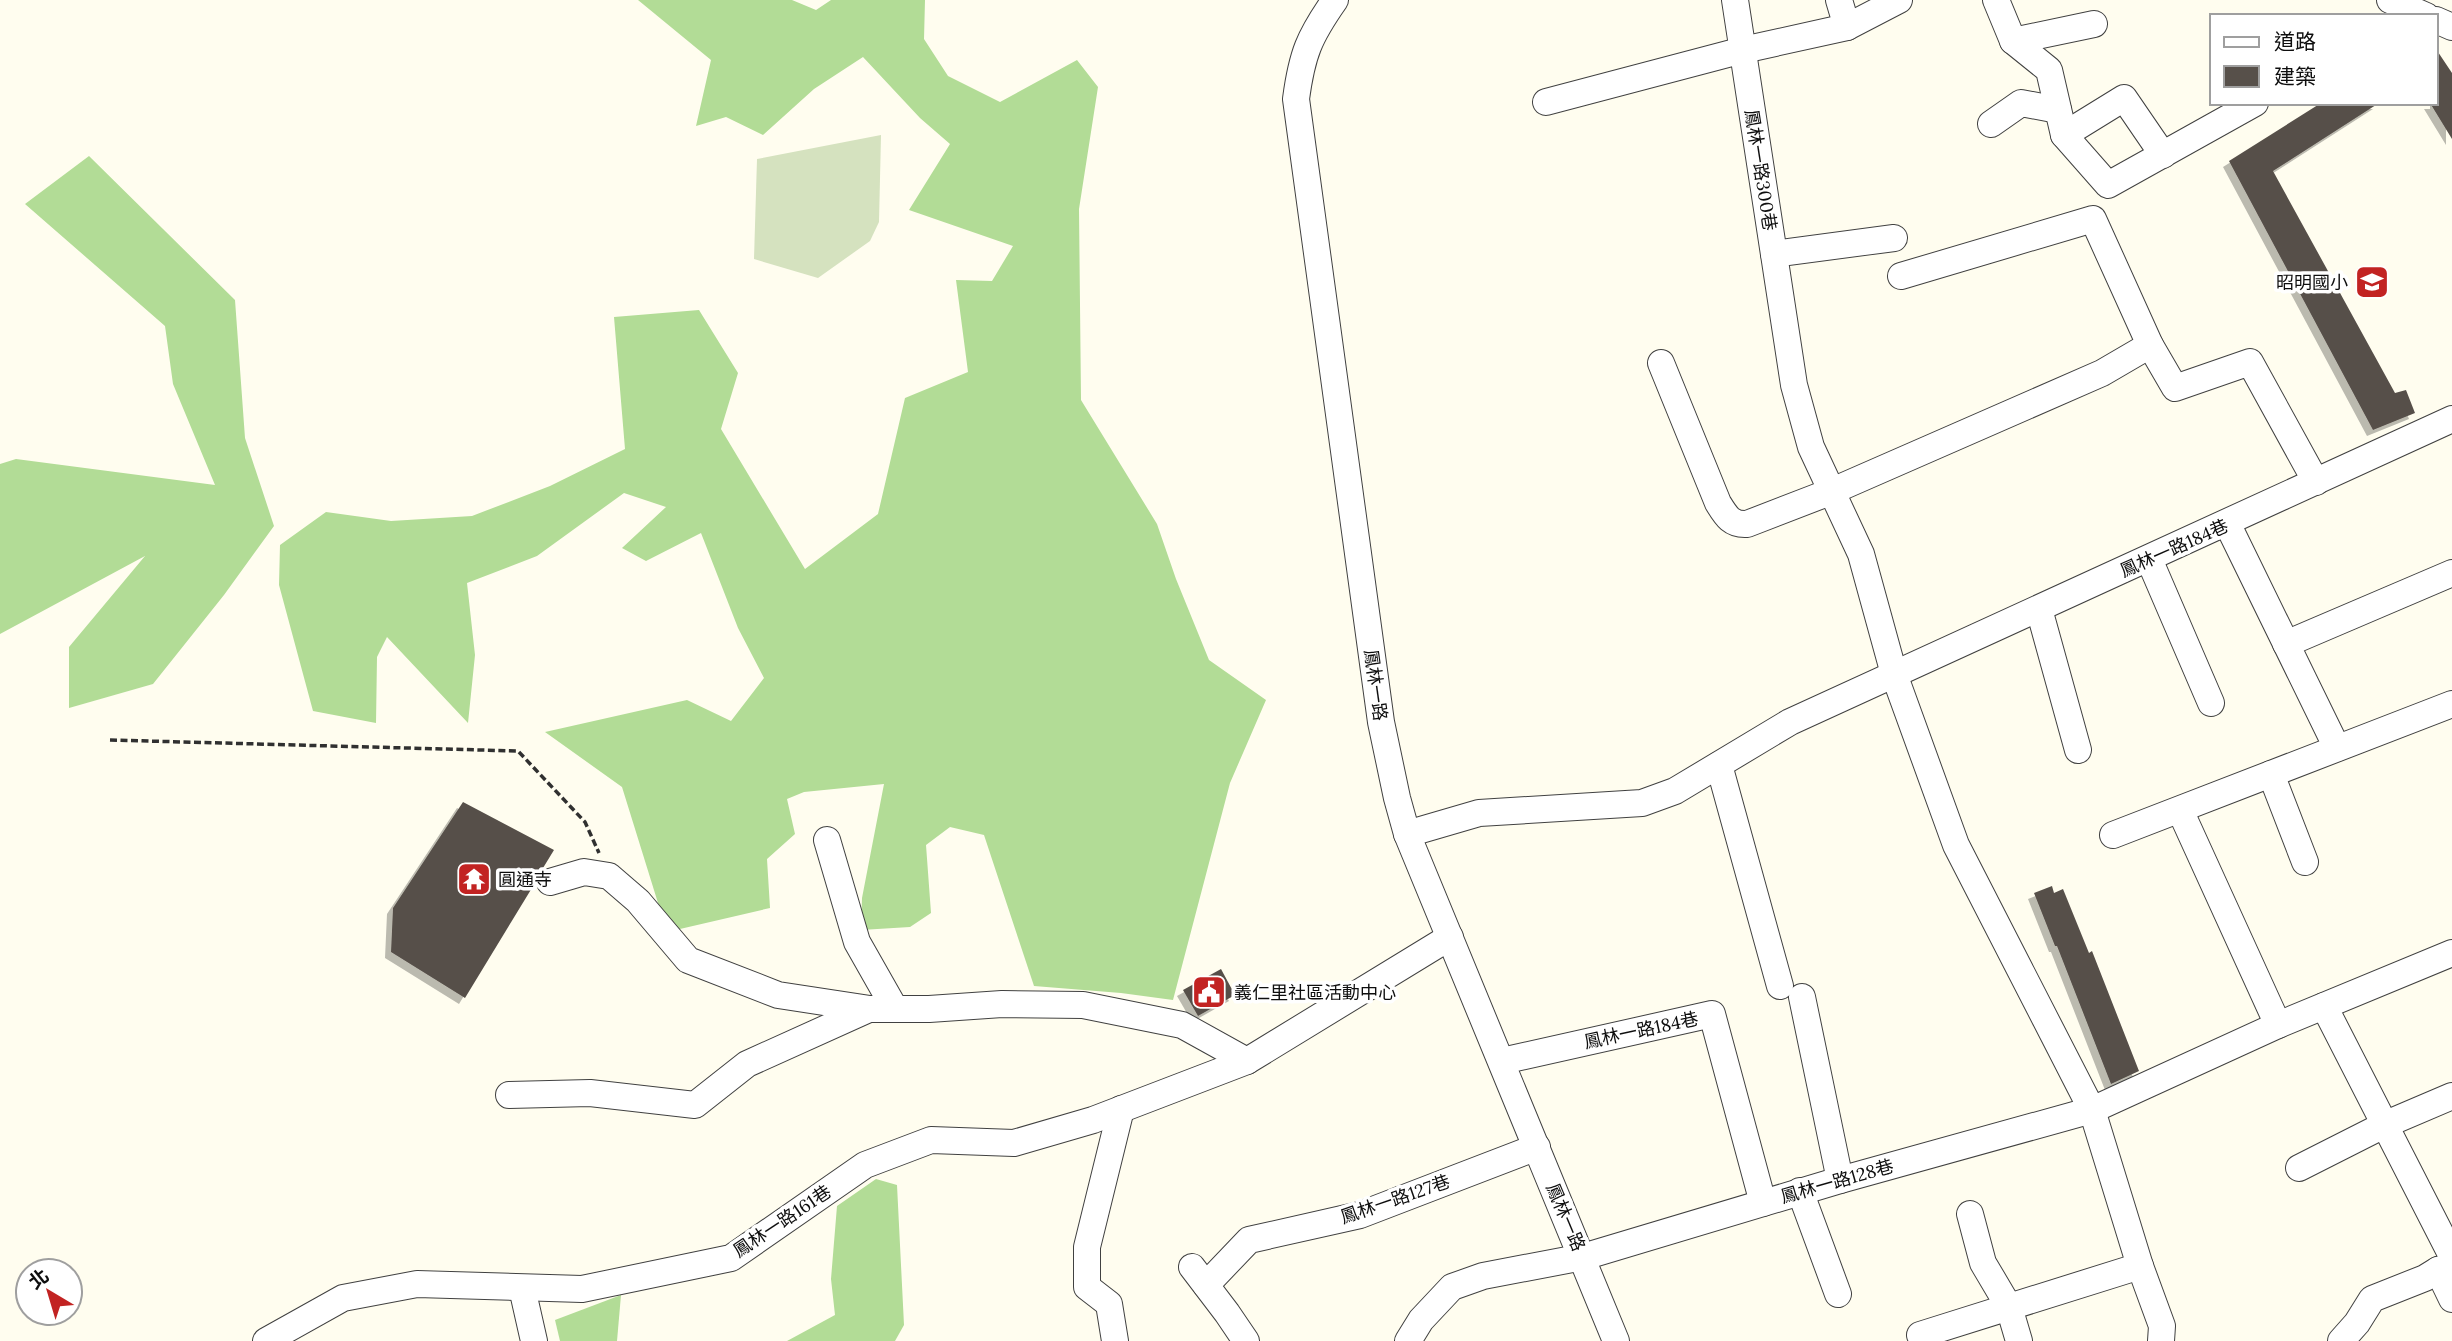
<svg xmlns="http://www.w3.org/2000/svg" width="2452" height="1341" font-family="Lora,'Noto Sans TC',serif">
<defs>
<filter id="shadow"><feDropShadow dx="-6" dy="6" stdDeviation="0" flood-color="#0004"/></filter>
</defs>
<rect width="100%" height="100%" fill="#fffdef"/>
<g fill="#b2dc96">
<polygon points="638,0 792,0 816,10 831,0 925,0 924,39 948,76 1000,102 1077,60 1098,87 1079,209 1081,400 1157,524 1176,579 1209,660 1266,700 1230,783 1173,1000 1121,993 1034,986 984,835 950,827 926,845 931,913 910,927 861,930 862,898 884,784 804,792 787,799 795,834 767,859 770,908 667,932 622,787 545,732 687,700 731,721 764,678 738,628 701,533 646,561 622,548 666,507 624,493 537,556 467,583 475,655 468,723 387,637 377,657 376,723 313,711 279,585 280,545 326,512 391,521 472,516 550,486 625,449 614,317 699,310 738,373 721,429 805,569 878,514 905,398 968,372 956,280 992,281 1013,246 909,210 950,144 920,118 863,57 814,89 763,135 726,117 696,126 711,60"/>
<polygon points="89,156 235,300 245,438 274,526 224,595 153,684 69,708 69,647 145,556 0,634 0,464 16,459 215,485 173,384 165,326 25,204"/>
<polygon points="876,1179 897,1185 904,1325 895,1341 787,1341 835,1315 831,1279 837,1206"/>
<polygon points="621,1295 617,1341 560,1341 555,1320"/>
</g>
<polygon fill="#d5e2bf" points="881,135 879,222 870,241 818,278 754,259 757,159"/>
<g fill="#57504a" filter="url(#shadow)">
<polygon points="2436,49 2452,73 2452,139 2430,103 2436,103"/>
<polygon points="2321,103 2379,103 2273,171 2395,393 2406,390 2415,413 2373,430 2229,161"/>
<polygon points="463,802 554,850 543,868 538,872 535,883 465,998 391,952 393,908"/>
<polygon points="2052,886 2054,893 2063,889 2089,953 2092,951 2139,1071 2111,1084 2057,946 2055,946 2034,893"/>
<polygon points="1221,969 1235,995 1198,1016 1183,990"/>
</g>
<g fill="none" stroke-linecap="round" stroke-linejoin="round">
<g stroke="#414141" stroke-width="28">
<g id="minor">
<path d="M1335,0C1309,37 1302,54 1296,99L1381,722L1397,798L1407,834L1616,1341"/>
<polyline points="1735,0 1794,385 1811,447 1861,554 1894,674 1956,845 2092,1110 2140,1266 2162,1326 2161,1341"/>
<polyline points="1839,0 1847,27"/>
<polyline points="1996,0 2013,41 2049,70 2064,135 2108,185 2255,103"/>
<polyline points="2390,0 2426,16"/>
<polyline points="2436,20 2452,27"/>
<polyline points="2013,41 2094,24"/>
<polyline points="1546,102 1743,50 1847,27 1899,0"/>
<polyline points="1991,124 2021,103 2058,110"/>
<polyline points="2064,135 2124,98 2163,155"/>
<polyline points="1774,254 1894,238"/>
<polyline points="1901,276 2093,219 2150,345 2175,388 2250,362 2316,482"/>
<path d="M1661,363L1718,503C1726,516 1731,525 1747,524L1830,492L2102,373L2150,345"/>
<polyline points="2227,523 2337,748"/>
<polyline points="2149,559 2211,703"/>
<polyline points="2039,609 2078,750"/>
<polyline points="2286,644 2452,573"/>
<polyline points="1719,765 1780,986"/>
<polyline points="2271,774 2305,862"/>
<polyline points="2180,810 2278,1025"/>
<polyline points="1407,834 1479,813 1642,803 1675,791 1790,722 2452,419"/>
<polyline points="2113,835 2452,704"/>
<polyline points="827,840 857,942 895,1009"/>
<polyline points="550,882 584,872 609,876 638,901 688,960 778,995 870,1009 929,1009 1002,1004 1083,1005 1182,1025 1247,1061"/>
<polyline points="1802,997 1840,1180"/>
<polyline points="2324,1006 2452,1256"/>
<polyline points="1502,1061 1712,1014 1763,1203"/>
<polyline points="509,1095 590,1093 695,1105 747,1064 869,1009"/>
<polyline points="2299,1168 2384,1125 2452,1096"/>
<polyline points="1800,1191 1838,1294"/>
<polyline points="1970,1214 1983,1263 2009,1307 2019,1341"/>
<polyline points="1192,1267 1227,1313 1246,1341"/>
<polyline points="2438,1270 2452,1299"/>
<polyline points="1206,1285 1249,1240 1360,1215 1537,1147"/>
<polyline points="522,1288 534,1341"/>
<polyline points="1920,1335 2140,1266"/>
<polyline points="266,1341 343,1298 417,1284 582,1289 731,1258 865,1165 931,1140 1014,1143 1093,1120 1247,1061 1450,937"/>
<polyline points="1115,1341 1109,1304 1087,1287 1087,1247 1121,1109"/>
<polyline points="1408,1341 1421,1320 1452,1287 1483,1276 1583,1257 1840,1180 2092,1110 2278,1025 2452,953"/>
<polyline points="2341,1341 2357,1323 2372,1299 2425,1278 2438,1270 2452,1266"/>
</g>
</g>
<polyline stroke="#303030" stroke-width="3.5" stroke-dasharray="7 3.5" stroke-linecap="butt" points="110,740 518,751 585,822 599,853"/>
<use href="#minor" stroke="#fff" stroke-width="26"/>
</g>
<defs>
<g id="school-square" transform="scale(1.75)"><rect x="-9" y="-9" width="18" height="18" rx="4" fill="#c22322" stroke="#fff"/><path d="M0-5L7-2L0 1L-7-2ZM-4 1L0 2.5L4 1V4Q0 6-4 4Z" fill="#fff"/></g>
<g id="temple-square" transform="scale(1.75)"><rect x="-9" y="-9" width="18" height="18" rx="4" fill="#c22322" stroke="#fff"/><path d="M0-6L5-2H3V0L6.5 2.5H4V6H1.5V3h-3V6H-4V2.5H-6.5L-3 0V-2H-5Z" fill="#fff"/></g>
<g id="civic-square" transform="scale(1.75)"><rect x="-9" y="-9" width="18" height="18" rx="4" fill="#c22322" stroke="#fff"/><path d="M-.6-6.5H3V-4.5H.6V-3L4-1V1h2V6H-6V1h2V-1L-.6-3ZM-1.2 2.5V6h2.4V2.5Z" fill="#fff"/></g>
</defs>
<g fill-rule="evenodd">
<use href="#school-square" x="2372" y="282"/>
<use href="#temple-square" x="474" y="879"/>
<use href="#civic-square" x="1209" y="992"/>
</g>
<g text-anchor="middle" dominant-baseline="central" stroke-width="7" stroke-linejoin="round" paint-order="stroke">
<g font-size="18" fill="#0e0e0e" stroke="#fff">
<text transform="translate(1761 170) rotate(81)">鳳林一路300巷</text>
<text transform="translate(2174 548) rotate(-24)">鳳林一路184巷</text>
<text transform="translate(1376 685) rotate(82)">鳳林一路</text>
<text transform="translate(1641 1030) rotate(-12)">鳳林一路184巷</text>
<text transform="translate(1837 1181) rotate(-16)">鳳林一路128巷</text>
<text transform="translate(1395 1199) rotate(-19)">鳳林一路127巷</text>
<text transform="translate(1566 1217) rotate(67)">鳳林一路</text>
<text transform="translate(782 1221) rotate(-34)">鳳林一路161巷</text>
</g>
<g font-size="18" fill="#0e0e0e" stroke="#fff" text-anchor="start">
<text x="2348" y="282" text-anchor="end">昭明國小</text>
<text x="498" y="879">圓通寺</text>
<text x="1234" y="992">義仁里社區活動中心</text>
</g>
</g>
<rect x="2210" y="14" width="228" height="91" fill="#ffffff" stroke="#9f9f9f" stroke-width="2"/>
<rect x="2224" y="37" width="35" height="10" fill="#ffffff" stroke="#9f9f9f" stroke-width="2"/>
<text x="2274" y="49" font-size="21" fill="#0e0e0e">道路</text>
<rect x="2224" y="66" width="35" height="21" fill="#57504a" stroke="#9f9f9f" stroke-width="2"/>
<text x="2274" y="84" font-size="21" fill="#0e0e0e">建築</text>
<g transform="translate(49 1292) rotate(322)"><circle r="33" fill="#ffffff" stroke="#9f9f9f" stroke-width="2"/>
<path d="M0-5L12 26L0 18L-12 26Z" fill="#c22322"/>
<text y="-10" font-size="19" font-weight="bold" text-anchor="middle" fill="#0e0e0e">北</text>
</g>
</svg>
